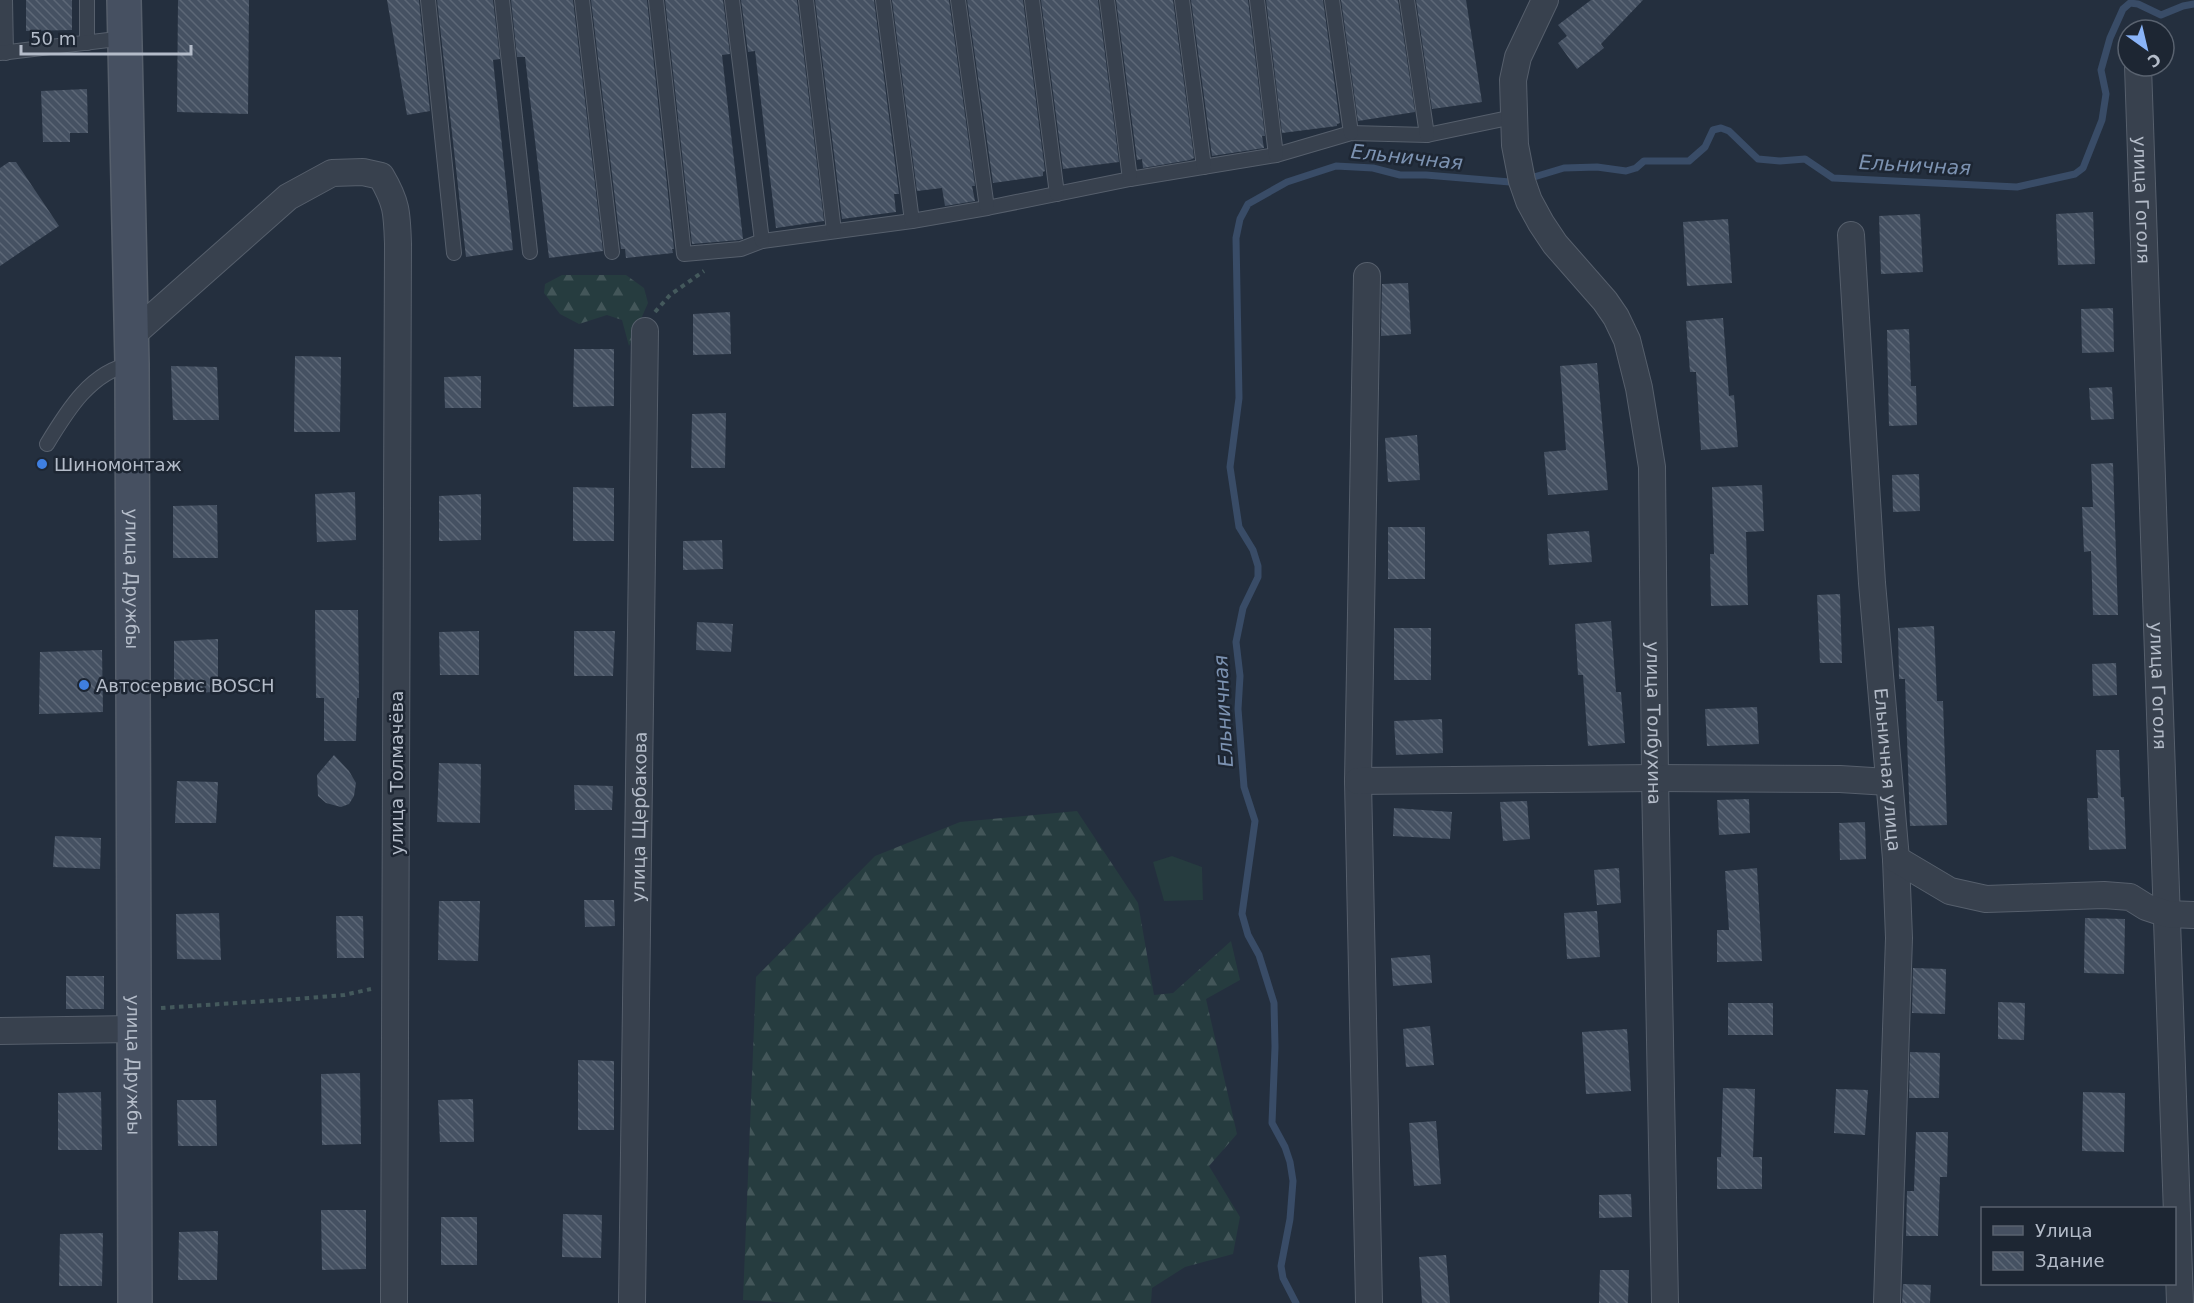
<svg xmlns="http://www.w3.org/2000/svg" width="2194" height="1303" font-family="'DejaVu Sans',sans-serif">
<defs>
<pattern id="forest-firs" width="22" height="20" patternUnits="userSpaceOnUse" patternTransform="scale(1.5)"><rect width="22" height="20" fill="#263c3f"/><path d="M5 1l3.5 6h-7zM16 11l3.5 6h-7z" fill="#435659"/></pattern>
<pattern id="building-back-hatch" width="6" height="6" patternUnits="userSpaceOnUse" patternTransform="scale(1.5)"><rect width="6" height="6" fill="#455162"/><path d="M-1 5l2 2M0 0l6 6M5-1l2 2" fill="none" stroke="#5d6877"/></pattern>
</defs>
<rect width="100%" height="100%" fill="#242f3e"/>
<polygon fill="#263c3f" points="1172,856 1202,867 1203,900 1164,901 1153,862"/>
<g fill="url(#forest-firs)">
<polygon points="562,275 626,275 644,288 648,303 629,346 622,320 607,315 579,324 560,314 544,293 545,284"/>
<polygon points="1077,811 1138,903 1154,995 1173,993 1231,941 1240,980 1206,999 1237,1134 1209,1166 1240,1217 1233,1254 1185,1267 1152,1288 1151,1303 791,1303 743,1300 756,977 875,856 960,822"/>
</g>
<g fill="none" stroke-linecap="round" stroke-linejoin="round">
<g stroke="#394c67" stroke-width="7">
<polyline points="1534,177 1564,168 1597,167 1626,171 1636,168 1644,161 1689,161 1705,147 1713,130 1721,128 1729,131 1758,159 1780,161 1805,159 1833,178 2017,187 2075,174 2083,168 2102,120 2106,94 2101,70 2110,38 2123,9 2130,3 2138,4 2161,15 2183,6 2194,4"/>
<polyline points="1296,1303 1283,1278 1281,1266 1290,1219 1293,1181 1290,1162 1285,1147 1272,1123 1275,1047 1274,1003 1259,955 1248,935 1242,914 1255,821 1244,787 1238,709 1240,676 1236,642 1243,608 1258,577 1258,566 1253,550 1239,527 1230,467 1239,398 1236,238 1240,219 1248,204 1287,182 1336,166 1373,168 1400,175 1426,175 1510,182"/>
</g>
</g>
<g fill="url(#building-back-hatch)">
<polygon points="26,0 72,0 72,30 26,31"/>
<polygon points="178,0 249,0 248,114 177,112"/>
<polygon points="387,0 419,0 430,111 407,115"/>
<polygon points="437,0 493,0 500,59 493,60 513,250 466,257"/>
<polygon points="511,0 573,0 603,251 549,258 525,57 517,57"/>
<polygon points="591,0 647,0 674,249 672,249 673,253 626,258 625,249 621,249"/>
<polygon points="665,0 723,0 730,54 722,55 743,239 739,240 692,244"/>
<polygon points="741,0 797,0 824,221 776,228 755,51 748,52"/>
<polygon points="815,0 874,0 899,194 894,194 896,212 842,219"/>
<polygon points="892,0 949,0 975,186 972,186 975,201 945,206 942,188 917,191"/>
<polygon points="967,0 1023,0 1045,171 1043,172 1043,176 993,183"/>
<polygon points="1041,0 1098,0 1119,162 1063,169"/>
<polygon points="1116,0 1173,0 1194,158 1190,160 1143,168 1142,159 1137,160"/>
<polygon points="1191,0 1248,0 1265,136 1262,136 1264,148 1212,156"/>
<polygon points="1266,0 1323,0 1340,123 1337,124 1337,126 1282,133"/>
<polygon points="1341,0 1398,0 1415,112 1358,121"/>
<polygon points="1416,0 1466,0 1482,102 1432,109"/>
<polygon points="1591,0 1643,0 1601,44 1604,48 1577,69 1558,43 1567,36 1558,25"/>
<polygon points="87,89 88,133 70,133 70,142 43,142 41,91"/>
<polygon points="9,162 16,162 59,226 0,266 0,168"/>
<polygon points="2093,212 2095,264 2058,265 2056,214"/>
<polygon points="1920,214 1923,272 1881,274 1879,216"/>
<polygon points="1728,219 1732,283 1687,286 1683,222"/>
<polygon points="1408,283 1411,334 1381,336 1382,284"/>
<polygon points="2113,308 2114,352 2082,353 2081,309"/>
<polygon points="730,312 731,354 693,355 693,314"/>
<polygon points="1723,318 1729,396 1734,395 1738,447 1701,450 1696,372 1690,372 1686,321"/>
<polygon points="1909,329 1911,386 1916,386 1917,425 1889,426 1887,330"/>
<polygon points="574,349 614,349 614,406 573,407"/>
<polygon points="295,356 341,357 340,432 294,432"/>
<polygon points="1597,363 1608,490 1548,495 1544,452 1566,450 1560,366"/>
<polygon points="171,366 217,367 219,420 173,420"/>
<polygon points="481,376 481,408 445,408 444,377"/>
<polygon points="2112,387 2114,419 2091,420 2089,388"/>
<polygon points="726,413 725,468 691,468 692,414"/>
<polygon points="1417,435 1420,480 1388,482 1385,438"/>
<polygon points="2113,463 2118,615 2093,615 2091,551 2084,552 2082,507 2093,507 2091,464"/>
<polygon points="1919,474 1920,511 1893,512 1892,475"/>
<polygon points="1762,485 1764,531 1746,532 1748,605 1711,606 1710,554 1714,554 1712,487"/>
<polygon points="573,487 614,488 614,541 573,541"/>
<polygon points="355,492 356,540 317,542 315,494"/>
<polygon points="481,494 481,540 439,541 439,496"/>
<polygon points="217,505 218,558 173,558 173,506"/>
<rect x="1388" y="527" width="37" height="52"/>
<polygon points="1589,531 1592,562 1549,565 1547,534"/>
<polygon points="722,540 723,569 683,570 683,541"/>
<polygon points="1840,594 1842,663 1820,663 1817,595"/>
<polygon points="315,610 358,610 359,698 357,698 356,741 324,741 324,698 316,698"/>
<polygon points="1611,621 1616,692 1621,692 1625,743 1588,746 1583,675 1578,675 1575,624"/>
<polygon points="697,622 733,624 731,652 696,650"/>
<polygon points="1934,626 1937,701 1943,701 1947,825 1910,826 1905,679 1899,679 1898,628"/>
<rect x="1394" y="628" width="37" height="52"/>
<polygon points="479,631 479,675 440,675 439,632"/>
<polygon points="574,631 615,631 613,676 574,676"/>
<polygon points="218,639 218,692 174,693 174,641"/>
<polygon points="102,650 103,712 39,714 40,652"/>
<polygon points="2116,663 2117,695 2093,696 2092,664"/>
<polygon points="1757,707 1759,744 1707,746 1705,709"/>
<polygon points="1442,719 1443,753 1396,755 1394,721"/>
<polygon points="2096,750 2119,750 2121,797 2124,797 2126,849 2089,850 2087,798 2098,798"/>
<polygon points="334,755 349,771 356,783 354,796 349,804 341,807 326,803 318,796 317,775"/>
<polygon points="439,763 481,764 480,823 437,822"/>
<polygon points="177,781 218,782 216,823 175,823"/>
<polygon points="574,785 613,786 612,810 575,810"/>
<polygon points="1749,799 1750,833 1719,835 1717,800"/>
<polygon points="1527,801 1530,839 1503,841 1500,802"/>
<polygon points="1394,808 1452,812 1450,839 1393,836"/>
<polygon points="1865,822 1866,859 1840,860 1839,823"/>
<polygon points="55,836 101,838 100,869 53,867"/>
<polygon points="1619,868 1621,903 1597,905 1594,870"/>
<polygon points="1757,868 1762,961 1717,962 1717,930 1729,930 1725,871"/>
<polygon points="584,900 614,900 615,926 585,927"/>
<polygon points="439,901 480,901 478,961 438,960"/>
<polygon points="1597,911 1600,957 1567,959 1564,913"/>
<polygon points="219,913 221,960 177,959 176,914"/>
<polygon points="336,916 363,916 364,958 337,958"/>
<polygon points="2085,918 2125,919 2124,974 2084,973"/>
<polygon points="1430,955 1432,983 1393,986 1391,958"/>
<polygon points="1913,968 1946,969 1945,1014 1912,1013"/>
<rect x="66" y="976" width="38" height="33"/>
<polygon points="1998,1002 2025,1003 2024,1040 1998,1039"/>
<rect x="1728" y="1003" width="45" height="32"/>
<polygon points="1430,1026 1434,1065 1406,1067 1403,1029"/>
<polygon points="1627,1029 1631,1091 1586,1094 1582,1032"/>
<polygon points="1910,1052 1940,1053 1939,1098 1909,1098"/>
<polygon points="578,1060 614,1061 614,1130 578,1130"/>
<polygon points="360,1073 361,1144 322,1145 321,1074"/>
<polygon points="1723,1088 1755,1089 1753,1157 1762,1157 1762,1189 1717,1189 1717,1157 1721,1157"/>
<polygon points="1836,1089 1868,1090 1865,1135 1834,1133"/>
<polygon points="101,1092 102,1150 58,1150 58,1093"/>
<polygon points="2083,1092 2125,1093 2124,1152 2082,1151"/>
<polygon points="473,1099 474,1142 440,1142 438,1100"/>
<polygon points="177,1100 216,1100 217,1146 178,1146"/>
<polygon points="1436,1121 1441,1184 1414,1186 1409,1123"/>
<polygon points="1916,1132 1948,1132 1947,1177 1940,1177 1938,1236 1906,1236 1907,1191 1914,1191"/>
<polygon points="1631,1194 1632,1217 1599,1218 1599,1195"/>
<polygon points="321,1210 366,1210 366,1269 322,1270"/>
<polygon points="563,1214 602,1215 601,1258 562,1257"/>
<rect x="441" y="1217" width="36" height="48"/>
<polygon points="218,1231 217,1280 178,1280 179,1232"/>
<polygon points="103,1233 102,1286 59,1286 60,1234"/>
<polygon points="1446,1255 1450,1303 1422,1303 1419,1257"/>
<polygon points="1600,1270 1629,1270 1628,1303 1599,1303"/>
<polygon points="1903,1284 1931,1285 1930,1303 1902,1303"/>
</g>
<g fill="none" stroke-linecap="round" stroke-linejoin="round">
<g stroke="#565f6c" stroke-width="16">
<g id="lane">
<polyline points="5,0 6,53"/>
<polyline points="87,0 87,43"/>
<polyline points="428,0 454,253"/>
<polyline points="502,0 530,252"/>
<polyline points="582,0 612,252"/>
<polyline points="656,0 684,254 741,249 762,241 912,221 987,208 1130,179 1276,155 1351,133 1427,135 1513,117"/>
<polyline points="732,0 762,241"/>
<polyline points="806,0 834,231"/>
<polyline points="883,0 912,221"/>
<polyline points="958,0 987,208"/>
<polyline points="1032,0 1057,194"/>
<polyline points="1107,0 1130,179"/>
<polyline points="1182,0 1204,167"/>
<polyline points="1257,0 1276,155"/>
<polyline points="1332,0 1351,133"/>
<polyline points="1407,0 1427,135"/>
<polyline points="0,53 125,38"/>
<path d="M47,444C67,411 91,371 132,364"/>
</g>
</g>
<g stroke="#565f6c" stroke-width="28">
<g id="street">
<path id="s1" d="M1545,0L1518,57L1513,80L1515,145L1522,181L1529,201L1541,223L1555,244L1605,301L1616,317L1627,340L1639,388L1652,467L1655,778L1665,1303"/>
<path id="s2" d="M2138,66L2180,1303"/>
<path id="s3" d="M1851,235L1872,583L1896,859L1899,938L1887,1303"/>
<polyline points="1367,276 1358,781 1369,1303"/>
<path d="M131,336L288,197L332,173L363,172L381,176C397,203 397,213 398,244L394,1303"/>
<polyline points="1358,781 1655,778 1840,779 1888,782"/>
<polyline points="1896,859 1950,891 1986,899 2104,895 2130,897 2146,907 2167,914 2194,915"/>
<polyline points="0,1031 134,1029"/>
<path id="s4" d="M632,1303L645,331"/>
</g>
</g>
<g stroke="#565f6c" stroke-width="36">
<g id="secondary">
<path id="s5" d="M124,0L132,364L135,1303"/>
</g>
</g>
<g stroke="#44595c" stroke-width="4" stroke-dasharray="4.5 4.5" stroke-linecap="butt">
<polyline points="655,312 670,295 704,271"/>
<polyline points="161,1008 296,999 344,995 371,989"/>
</g>
<use href="#lane" stroke="#38414e" stroke-width="14"/>
<use href="#street" stroke="#38414e" stroke-width="26"/>
<use href="#secondary" stroke="#465061" stroke-width="33"/>
</g>
<g fill="#3f7fe0" stroke="#1d2633" stroke-width="2">
<circle cx="42" cy="464" r="6"/>
<circle cx="84" cy="685" r="6"/>
</g>
<g text-anchor="middle" dominant-baseline="central" stroke-width="5" stroke-linejoin="round" paint-order="stroke">
<g font-size="18" fill="#b4bcc9" stroke="#1d2633">
<text stroke="none"><textPath href="#s2" startOffset="134">улица Гоголя</textPath></text>
<text stroke="none"><textPath href="#s5" startOffset="579">улица Дружбы</textPath></text>
<text stroke="none"><textPath href="#s2" startOffset="620">улица Гоголя</textPath></text>
<text stroke="none"><textPath href="#s1" startOffset="766">улица Толбухина</textPath></text>
<text stroke="none"><textPath href="#s3" startOffset="536">Ельничная улица</textPath></text>
<text transform="translate(396 773) rotate(-90)">улица Толмачёва</text>
<text stroke="none"><textPath href="#s4" startOffset="486">улица Щербакова</textPath></text>
<text stroke="none"><textPath href="#s5" startOffset="1065">улица Дружбы</textPath></text>
</g>
<g font-size="18" fill="#b4bcc9" stroke="#1d2633" text-anchor="start">
<text x="54" y="464">Шиномонтаж</text>
<text x="96" y="685">Автосервис BOSCH</text>
</g>
<g font-size="20" font-style="italic" fill="#7c92b1" stroke="#1d2633">
<text transform="translate(1407 157) rotate(6)">Ельничная</text>
<text transform="translate(1915 165) rotate(3)">Ельничная</text>
<text transform="translate(1223 711) rotate(-93)">Ельничная</text>
</g>
</g>
<rect x="1981" y="1207" width="195" height="78" fill="#1d2633" stroke="#59626f" stroke-width="1.5"/>
<rect x="1993" y="1226" width="30" height="9" fill="#465061" stroke="#59626f" stroke-width="1.5"/>
<text x="2035" y="1237" font-size="18" fill="#b4bcc9">Улица</text>
<rect x="1993" y="1252" width="30" height="18" fill="url(#building-back-hatch)" stroke="#59626f" stroke-width="1.5"/>
<text x="2035" y="1267" font-size="18" fill="#b4bcc9">Здание</text>
<g transform="translate(2146 48) rotate(146)"><circle r="28" fill="#1d2633" stroke="#59626f" stroke-width="1.5"/>
<path d="M0-4.5L10 22L0 15L-10 22Z" fill="#8ab4f8"/>
<text y="-9" font-size="16" font-weight="bold" text-anchor="middle" fill="#b4bcc9">С</text>
</g>
<path d="M21 45v9h170v-9" fill="none" stroke="#b4bcc9" stroke-width="3"/>
<text x="30" y="45" font-size="18" fill="#b4bcc9" stroke="#1d2633" stroke-width="4.5" paint-order="stroke">50 m</text>
</svg>
